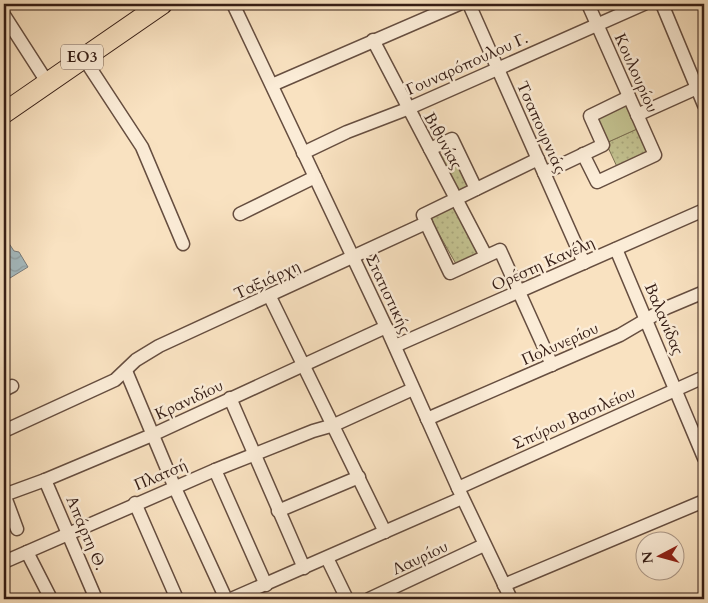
<svg xmlns="http://www.w3.org/2000/svg" width="708" height="603" font-family="Cardo,serif">
<defs>
<pattern id="grass-dots" width="8" height="8" patternUnits="userSpaceOnUse" patternTransform="scale(1.25)"><rect width="8" height="8" fill="#c3c290"/><path d="M2 2h.1M6 6h.1" fill="none" stroke="#a8a67b" stroke-width="1.8" stroke-linecap="round"/></pattern>
<pattern id="water-waves" width="16" height="10" patternUnits="userSpaceOnUse" patternTransform="scale(1.25)"><rect width="16" height="10" fill="#a4babf"/><path d="M0 5q4-4 8 0t8 0" fill="none" stroke="#8e9fa3"/></pattern>
</defs>
<rect width="100%" height="100%" fill="#f9e2c1"/>
<filter id="stains"><feTurbulence type="fractalNoise" baseFrequency=".004" numOctaves="4"/><feColorMatrix values="0 0 0 0 .2 0 0 0 0 .09 0 0 0 0 .02 0 0 0 .5 -.17"/></filter>
<radialGradient id="worn" r=".72"><stop offset=".6" stop-color="#630" stop-opacity="0"/><stop offset="1" stop-color="#630" stop-opacity=".3"/></radialGradient>
<g fill="url(#grass-dots)" stroke="#7c7052">
<polygon points="637,129 649,156 618,169 606,143"/>
<polygon points="447,151 452,151 467,184 468,187 459,192 440,156"/>
<polygon points="452,207 456,207 477,252 476,255 456,264 431,220 432,216"/>
</g>
<polygon fill="#c3c290" stroke="#7c7052" points="626,103 637,129 606,143 595,118"/>
<polygon fill="url(#water-waves)" stroke="#787b7b" points="4,236 14,251 19,252 28,267 10,278 4,272"/>
<g fill="none" stroke-linecap="round" stroke-linejoin="round">
<g stroke="#664e40" stroke-width="15">
<g id="minor">
<polyline points="233,4 386,327 458,488 511,599"/>
<polyline points="469,4 584,263"/>
<polyline points="662,4 704,105"/>
<polyline points="4,15 47,82"/>
<polyline points="373,40 486,256"/>
<polyline points="83,57 142,147 183,244"/>
<polyline points="272,85 459,4"/>
<polyline points="637,115 697,88"/>
<polyline points="430,149 452,139 476,189"/>
<polyline points="303,153 347,132 407,109 644,4"/>
<polyline points="583,154 597,182 655,155 588,4"/>
<polyline points="544,173 603,145 590,116 629,97"/>
<polyline points="240,214 315,177"/>
<polyline points="426,223 450,273 500,250 552,365"/>
<polyline points="616,249 704,458"/>
<polyline points="270,297 385,532"/>
<polyline points="395,346 704,210"/>
<polyline points="126,371 175,488 226,599"/>
<polyline points="4,390 12,386"/>
<polyline points="230,398 304,568"/>
<polyline points="427,419 620,335 666,308 704,292"/>
<polyline points="4,431 115,380 136,360 159,346 426,223 423,215 538,159"/>
<polyline points="215,470 266,585"/>
<polyline points="45,480 96,599"/>
<polyline points="458,488 704,377"/>
<polyline points="4,494 17,529"/>
<polyline points="4,495 45,480 152,435 386,327"/>
<polyline points="135,503 177,599"/>
<polyline points="278,511 359,477"/>
<polyline points="27,552 51,599"/>
<polyline points="327,558 347,599"/>
<polyline points="4,562 215,470 313,431 334,425 413,389"/>
<polyline points="504,585 704,501"/>
<polyline points="231,599 462,498"/>
<polyline points="369,599 484,545"/>
</g>
</g>
<g stroke="#351d15" stroke-width="22">
<polyline id="primary" points="4,113 162,4"/>
</g>
<use href="#minor" stroke="#fbecd7" stroke-width="12"/>
<use href="#primary" stroke="#f9e2c1" stroke-width="20"/>
</g>
<g text-anchor="middle" dominant-baseline="central" stroke-width="5" stroke-linejoin="round" paint-order="stroke">
<rect fill="#fbecd7" stroke="#705b4f" stroke-width="1" x="61" y="44.5" width="42" height="25" rx="4"/>
<g font-size="15" font-weight="bold" fill="#351d15">
<text x="82" y="57">ΕΟ3</text>
</g>
<g font-size="16" fill="#351d15" stroke="#fbecd7">
<text transform="translate(467 64) rotate(-24)">Γουναρόπουλου Γ.</text>
<text transform="translate(636 73) rotate(66)">Κουλουρίου</text>
<text transform="translate(541 127) rotate(66)">Τσαπουρνιάς</text>
<text transform="translate(443 141) rotate(61)">Βιθυνίας</text>
<text transform="translate(543 264) rotate(-24)">Ορέστη Κανέλη</text>
<text transform="translate(267 280) rotate(-25)">Ταξιάρχη</text>
<text transform="translate(388 294) rotate(65)">Στατιστικής</text>
<text transform="translate(664 319) rotate(67)">Βαλανίδας</text>
<text transform="translate(560 344) rotate(-24)">Πολυνερίου</text>
<text transform="translate(189 400) rotate(-25)">Κρανιδίου</text>
<text transform="translate(574 418) rotate(-24)">Σπύρου Βασιλείου</text>
<text transform="translate(161 475) rotate(-23)">Πλατσή</text>
<text transform="translate(86 533) rotate(67)">Απάρτη Θ.</text>
<text transform="translate(420 558) rotate(-25)">Λαυρίου</text>
</g>
</g>
<rect width="708" height="603" fill="none" stroke="#f9e2c1" stroke-width="20"/>
<rect x="5" y="5" width="698" height="593" fill="none" stroke="#351d15" stroke-width="2.5"/>
<rect x="10" y="10" width="688" height="583" fill="none" stroke="#351d15"/>
<g transform="translate(660 556) rotate(264)"><circle r="24" fill="#fbecd7" stroke="#ac9989"/>
<path d="M0-4L9 19L0 12L-9 19Z" fill="#8f2418"/>
<text y="-8" font-size="14" font-weight="bold" text-anchor="middle" fill="#351d15">N</text>
</g>
<rect width="100%" height="100%" filter="url(#stains)"/>
<rect width="100%" height="100%" fill="url(#worn)"/>
</svg>
